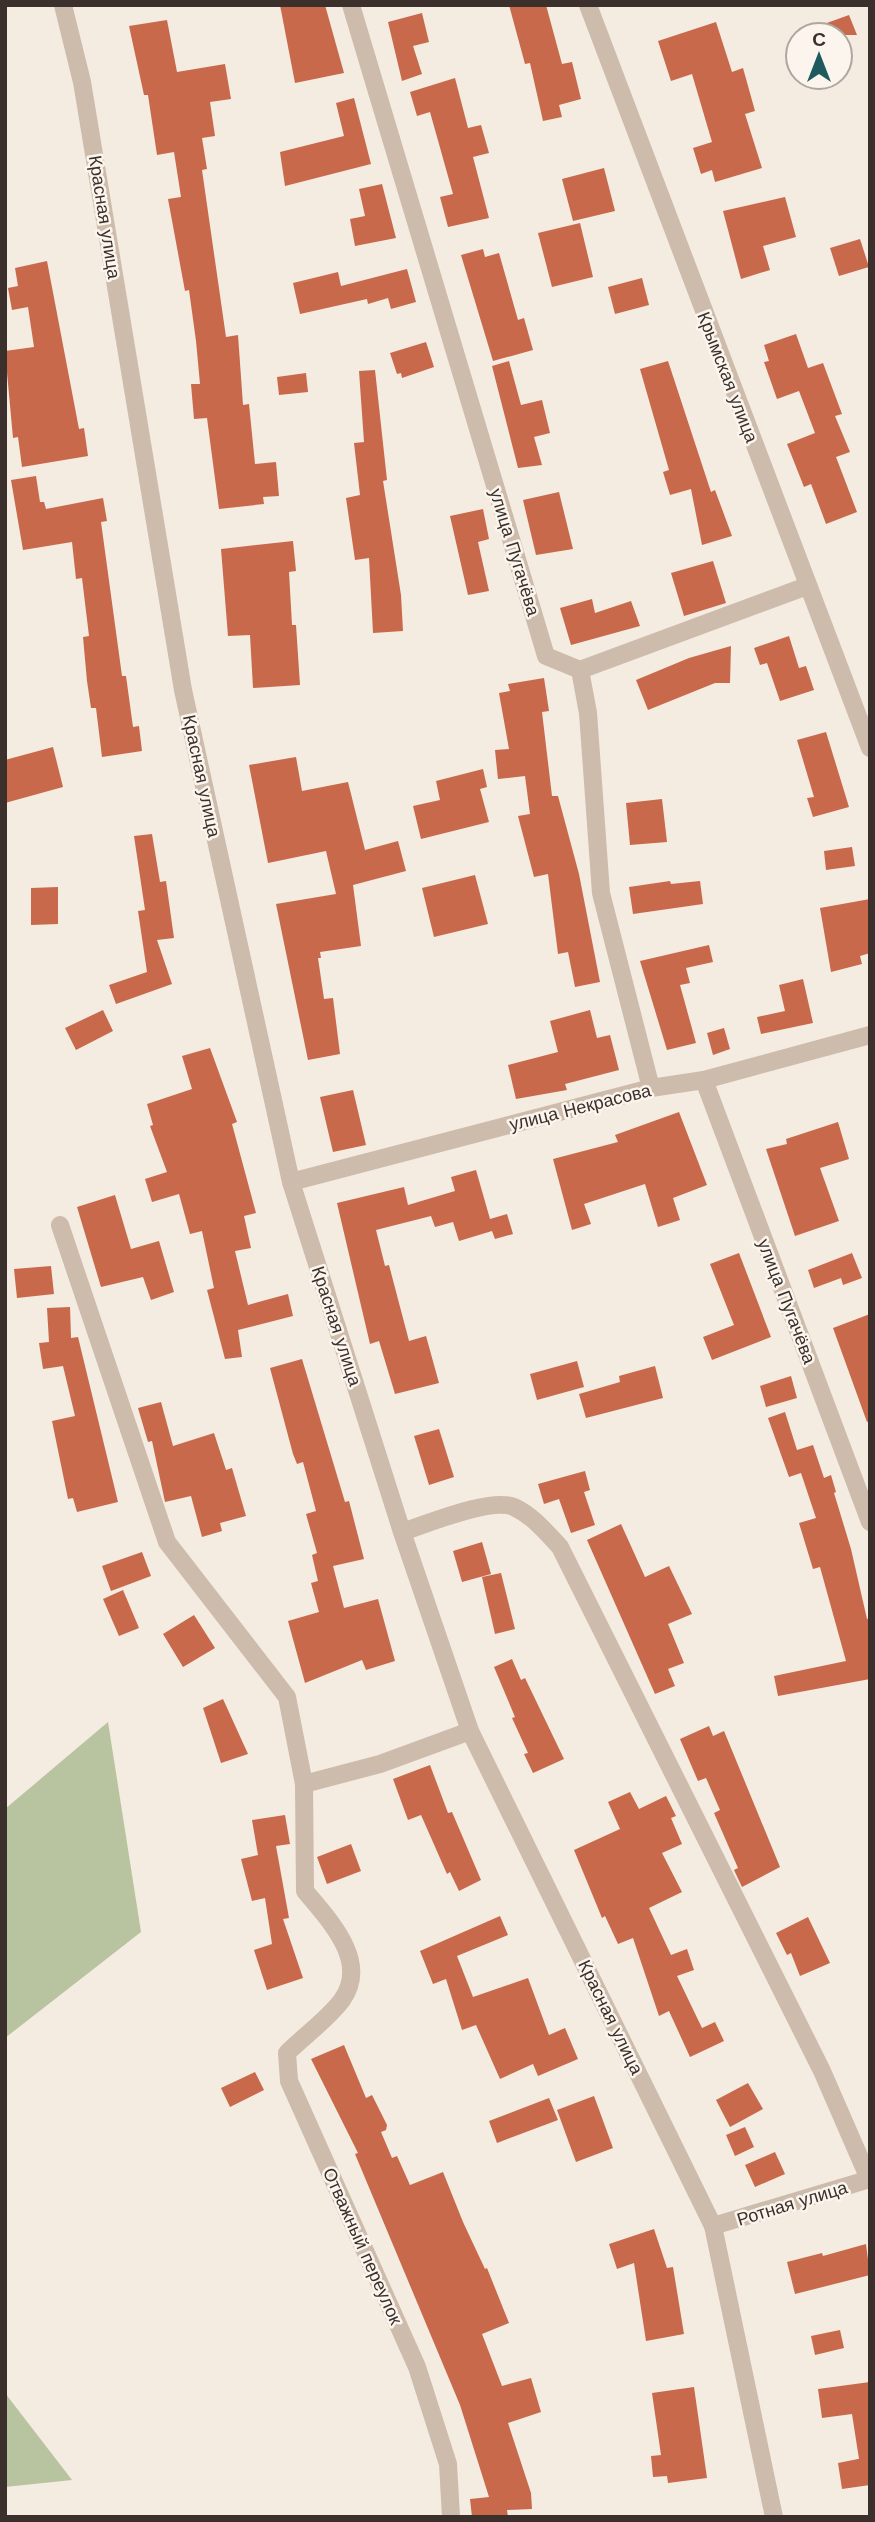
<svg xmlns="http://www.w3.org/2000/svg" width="875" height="2522" font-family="'Work Sans',sans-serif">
<rect width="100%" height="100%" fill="#f4ebe1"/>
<g fill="#b8c4a0">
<polygon points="108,1722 141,1932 5,2038 5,1809"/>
<polygon points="5,2393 72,2480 5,2487"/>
</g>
<g fill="#c8694b">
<polygon points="280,5 325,5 344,73 295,83"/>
<polygon points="509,5 546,5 562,64 572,62 581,99 559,105 562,117 543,121 530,63 525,64"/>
<polygon points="422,13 429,42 413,46 422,74 402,81 388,22"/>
<polygon points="849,15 857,35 800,35 799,33"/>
<polygon points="167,20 177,72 225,64 231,99 210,102 215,136 202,138 207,169 202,170 226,337 238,335 243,405 249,404 255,464 276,462 279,496 263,497 264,504 219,509 207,418 194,419 191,384 200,384 196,341 189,290 185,291 168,199 181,197 174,152 157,155 148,95 144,95 129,26"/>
<polygon points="716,22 732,72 743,68 755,111 745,114 762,168 715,182 712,170 701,174 693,148 712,142 692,74 671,81 658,41"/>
<polygon points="455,78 468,128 481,125 489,153 473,157 489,218 448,227 440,197 453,194 430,112 417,116 410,92"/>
<polygon points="354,98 371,164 285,186 280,152 344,136 336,103"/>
<polygon points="604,168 615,211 573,221 562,179"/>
<polygon points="382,184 396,238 355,246 350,219 365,216 359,189"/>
<polygon points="785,197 796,237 763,246 770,270 741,279 723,211"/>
<polygon points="580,223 593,277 552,287 538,233"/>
<polygon points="860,239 869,267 839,276 830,248"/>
<polygon points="483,249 485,257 499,253 518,320 524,318 533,350 493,361 461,255"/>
<polygon points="47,261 79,429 84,428 88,456 22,467 18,437 13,438 5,351 34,347 28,307 12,310 8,288 18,286 15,268"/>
<polygon points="407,269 416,302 391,309 388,298 368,304 367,299 300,314 293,283 338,272 341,286"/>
<polygon points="642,278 649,305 615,314 608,287"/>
<polygon points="796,334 808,368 823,363 842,414 835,416 850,452 836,457 857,512 826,524 811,484 804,487 787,444 815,433 799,391 777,399 764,362 769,361 764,345"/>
<polygon points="426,342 434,367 402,378 401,373 397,374 390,353"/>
<polygon points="509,361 521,405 542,400 550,433 534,437 542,465 518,468 492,366"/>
<polygon points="668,361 711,492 715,490 732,536 702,545 691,489 670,495 663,472 669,470 640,369"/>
<polygon points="375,370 387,480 383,481 401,595 403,631 373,633 369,558 355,560 346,498 360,495 354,443 364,442 359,371"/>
<polygon points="306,373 308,392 279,395 277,377"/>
<polygon points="36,476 40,502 44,502 46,509 103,498 107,521 101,522 122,676 126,676 133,727 139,726 142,751 102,757 96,708 91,708 87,681 83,637 89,636 82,578 76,579 72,542 23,550 11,480"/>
<polygon points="559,492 573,549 536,555 523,500"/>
<polygon points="483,509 489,539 478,542 489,591 468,595 450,516"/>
<polygon points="293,541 296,571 289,572 292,625 296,625 300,685 253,688 250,635 228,636 221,549"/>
<polygon points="713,561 726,603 684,616 671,573"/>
<polygon points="592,599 595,613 631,601 640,626 571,645 560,608"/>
<polygon points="789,636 799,668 806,666 814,690 780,701 767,663 760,665 754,648"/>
<polygon points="731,646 730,683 715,683 648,710 636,680 689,658"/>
<polygon points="544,678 549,711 542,712 552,796 558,796 579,874 600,982 575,987 568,952 558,954 548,874 534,877 518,816 530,814 525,776 498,779 495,750 509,749 499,693 510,691 508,684"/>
<polygon points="826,732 849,807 813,817 807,798 814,797 797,740"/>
<polygon points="53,747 63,787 5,803 5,760"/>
<polygon points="296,757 302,791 348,782 365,850 398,841 406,871 353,885 361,946 320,952 321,958 318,958 324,999 333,998 340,1054 308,1060 276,904 336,894 326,851 268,863 249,765"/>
<polygon points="483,769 487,787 480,789 489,822 421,839 413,806 440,800 436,781"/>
<polygon points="662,799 667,842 630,845 626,803"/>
<polygon points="152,834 160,882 166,881 174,938 157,940 172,984 116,1004 109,985 147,972 138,911 145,910 134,836"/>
<polygon points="852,847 855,866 826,870 824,851"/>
<polygon points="475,875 488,924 434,937 422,888"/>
<polygon points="670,881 671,884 700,881 703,904 633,914 629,887"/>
<polygon points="58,887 58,924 31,925 31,888"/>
<polygon points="870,899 870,953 860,956 862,964 831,972 820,908"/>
<polygon points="709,945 713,962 686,968 690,983 680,985 696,1043 667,1050 640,961"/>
<polygon points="803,979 813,1023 761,1034 757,1017 785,1011 779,985"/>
<polygon points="103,1010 113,1031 76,1050 65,1028"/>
<polygon points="590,1010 597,1038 610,1035 619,1070 565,1084 567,1090 516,1099 508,1065 558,1052 550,1021"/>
<polygon points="724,1028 730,1049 713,1055 707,1033"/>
<polygon points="210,1048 237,1122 232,1124 256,1213 244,1216 251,1248 235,1251 248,1305 288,1294 293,1316 238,1330 242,1357 225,1359 207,1290 214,1288 202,1231 190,1234 179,1194 152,1202 145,1179 167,1172 150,1126 153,1125 147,1104 192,1089 182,1056"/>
<polygon points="353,1090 366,1145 333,1152 320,1097"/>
<polygon points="679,1112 707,1185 673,1198 680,1220 658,1227 645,1184 584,1204 591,1224 572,1230 553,1159 618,1142 615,1135"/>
<polygon points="838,1122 849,1159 820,1168 839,1221 795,1236 766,1149 787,1144 786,1139"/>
<polygon points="476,1170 490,1219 507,1214 513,1234 495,1239 492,1231 459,1241 453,1222 435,1227 431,1216 376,1230 385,1266 389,1265 409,1341 426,1336 439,1383 395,1394 379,1341 370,1344 337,1203 404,1187 408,1205 455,1191 451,1177"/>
<polygon points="115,1195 131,1249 159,1241 174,1292 151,1300 143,1277 101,1287 77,1207"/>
<polygon points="739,1253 771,1337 712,1360 703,1337 734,1325 710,1264"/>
<polygon points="852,1253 862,1278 843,1285 841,1278 814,1288 808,1270"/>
<polygon points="51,1266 54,1294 17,1298 14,1269"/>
<polygon points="70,1307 71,1338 78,1337 118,1502 77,1512 73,1498 68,1499 52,1421 75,1416 63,1366 43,1369 39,1343 49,1342 47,1308"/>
<polygon points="870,1314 870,1421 867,1422 833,1328"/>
<polygon points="302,1359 345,1502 349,1501 364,1559 333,1566 344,1608 378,1599 395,1661 366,1670 362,1660 305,1683 288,1621 319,1612 311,1583 318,1581 312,1555 317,1553 306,1514 316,1511 303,1462 297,1464 293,1454 270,1368"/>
<polygon points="577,1361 584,1387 537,1400 530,1374"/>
<polygon points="655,1366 663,1398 586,1418 579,1394 620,1382 619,1376"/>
<polygon points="791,1376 797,1398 766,1407 760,1386"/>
<polygon points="161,1402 173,1446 214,1433 226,1470 232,1468 246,1516 220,1523 222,1531 202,1537 191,1496 165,1502 152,1441 148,1442 138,1408"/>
<polygon points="785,1412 797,1450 813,1445 824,1478 831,1475 836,1492 834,1493 851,1549 867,1619 870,1618 870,1679 778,1696 774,1676 846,1661 820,1567 813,1569 799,1523 816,1518 801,1473 789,1477 768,1418"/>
<polygon points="439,1429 454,1477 429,1485 414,1436"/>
<polygon points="585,1471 590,1490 584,1492 595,1525 571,1533 559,1499 544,1504 538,1484"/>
<polygon points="621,1524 645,1577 669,1566 692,1614 668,1624 684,1663 668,1669 675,1686 655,1694 587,1540"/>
<polygon points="482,1542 491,1574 462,1582 453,1551"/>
<polygon points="142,1552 151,1576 111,1591 102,1566"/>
<polygon points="501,1573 515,1629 495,1634 482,1577"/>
<polygon points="123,1590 139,1628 119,1636 103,1599"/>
<polygon points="194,1615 215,1648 183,1667 163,1634"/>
<polygon points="512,1659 521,1680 525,1678 564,1759 533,1773 524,1754 528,1753 512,1718 515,1717 494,1667"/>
<polygon points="223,1699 248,1754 221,1763 203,1708"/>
<polygon points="709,1726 713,1736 724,1731 780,1867 742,1887 734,1870 738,1868 714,1813 720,1810 706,1778 698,1781 680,1739"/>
<polygon points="430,1765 448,1813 452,1812 481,1880 459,1891 450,1872 447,1874 421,1815 408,1820 393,1779"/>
<polygon points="630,1792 639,1809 666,1796 676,1816 671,1818 682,1844 662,1853 682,1892 649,1908 671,1955 687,1949 694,1970 677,1976 702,2028 715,2022 724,2041 690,2057 669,2011 659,2016 633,1938 618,1944 605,1916 602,1918 574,1850 620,1829 608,1802"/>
<polygon points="285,1815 290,1844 276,1846 289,1918 283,1919 303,1978 267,1990 254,1950 272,1944 265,1898 252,1901 241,1859 258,1855 252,1820"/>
<polygon points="351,1844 361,1871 327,1884 317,1857"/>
<polygon points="500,1916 508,1935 457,1956 473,1997 528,1978 549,2035 565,2028 578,2059 538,2076 533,2064 500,2079 476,2025 462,2030 446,1979 433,1984 420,1951"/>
<polygon points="808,1917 830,1963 800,1976 791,1953 787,1955 776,1933"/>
<polygon points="344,2045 366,2098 372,2095 387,2125 386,2130 381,2132 392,2158 397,2156 410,2185 443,2172 463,2222 485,2269 487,2268 509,2323 482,2334 502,2386 531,2378 541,2412 508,2423 531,2493 532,2509 507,2510 508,2517 472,2517 470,2499 489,2497 460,2405 355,2154 358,2153 311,2059"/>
<polygon points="255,2072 264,2090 230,2107 221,2088"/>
<polygon points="748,2083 763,2109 730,2127 716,2100"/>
<polygon points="594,2096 613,2148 576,2162 557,2110"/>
<polygon points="549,2098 558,2120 497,2143 489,2121"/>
<polygon points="745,2127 754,2147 735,2156 726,2135"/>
<polygon points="775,2152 785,2174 755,2187 745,2165"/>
<polygon points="654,2229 667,2268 673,2267 684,2334 646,2341 634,2263 617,2269 609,2244"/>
<polygon points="866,2244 870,2275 795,2294 787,2262 822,2253 823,2256"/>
<polygon points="840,2330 844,2348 815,2355 811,2336"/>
<polygon points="870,2382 870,2485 842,2489 838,2463 863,2458 859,2459 852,2414 822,2418 818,2389"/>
<polygon points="694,2387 707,2478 668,2483 667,2476 653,2477 651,2456 661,2455 652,2393"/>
</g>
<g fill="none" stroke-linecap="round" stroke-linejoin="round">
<g stroke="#cdbbac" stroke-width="18">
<polyline points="63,5 82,82 183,690 291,1182 402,1532 470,1731 713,2226 774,2517"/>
<polyline points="351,5 546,656 580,670 588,713 601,893 651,1088"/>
<polyline points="588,5 870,748"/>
<polyline points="580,670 807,586"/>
<polyline points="704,1080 870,1522"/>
<polyline points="291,1182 651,1088 704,1080 870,1035"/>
<path d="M60,1225L167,1542L287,1697L304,1784L305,1891C328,1919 370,1961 342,2000C328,2019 304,2036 287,2053L289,2081L417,2367L448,2464L451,2517"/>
<path d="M402,1532C427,1524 491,1497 514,1507C533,1516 546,1532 560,1547L822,2071L869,2179"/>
<polyline points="304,1784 380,1764 470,1731"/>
<polyline points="713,2226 870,2179"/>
</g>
</g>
<g text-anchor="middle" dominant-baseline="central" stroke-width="5" stroke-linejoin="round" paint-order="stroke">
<g font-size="18" fill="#3b302b" stroke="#fbf5ee">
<text transform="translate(105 217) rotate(81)">Красная улица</text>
<text transform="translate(728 377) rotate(69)">Крымская улица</text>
<text transform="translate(515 552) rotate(73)">улица Пугачёва</text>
<text transform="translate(202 776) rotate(78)">Красная улица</text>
<text transform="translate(580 1107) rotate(-14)">улица Некрасова</text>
<text transform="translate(787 1301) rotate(69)">улица Пугачёва</text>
<text transform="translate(337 1326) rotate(72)">Красная улица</text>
<text transform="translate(611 2017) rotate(64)">Красная улица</text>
<text transform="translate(792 2203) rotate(-17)">Ротная улица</text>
<text transform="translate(363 2246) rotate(66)">Отважный переулок</text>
</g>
</g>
<rect width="875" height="2522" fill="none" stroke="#3b302b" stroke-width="14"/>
<g transform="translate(819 56)"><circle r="33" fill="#fbf5ee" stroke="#aea6a0" stroke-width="2"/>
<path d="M0-5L12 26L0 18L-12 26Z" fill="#1f5a5e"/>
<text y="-10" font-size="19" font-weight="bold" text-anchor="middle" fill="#3b302b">С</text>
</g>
</svg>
